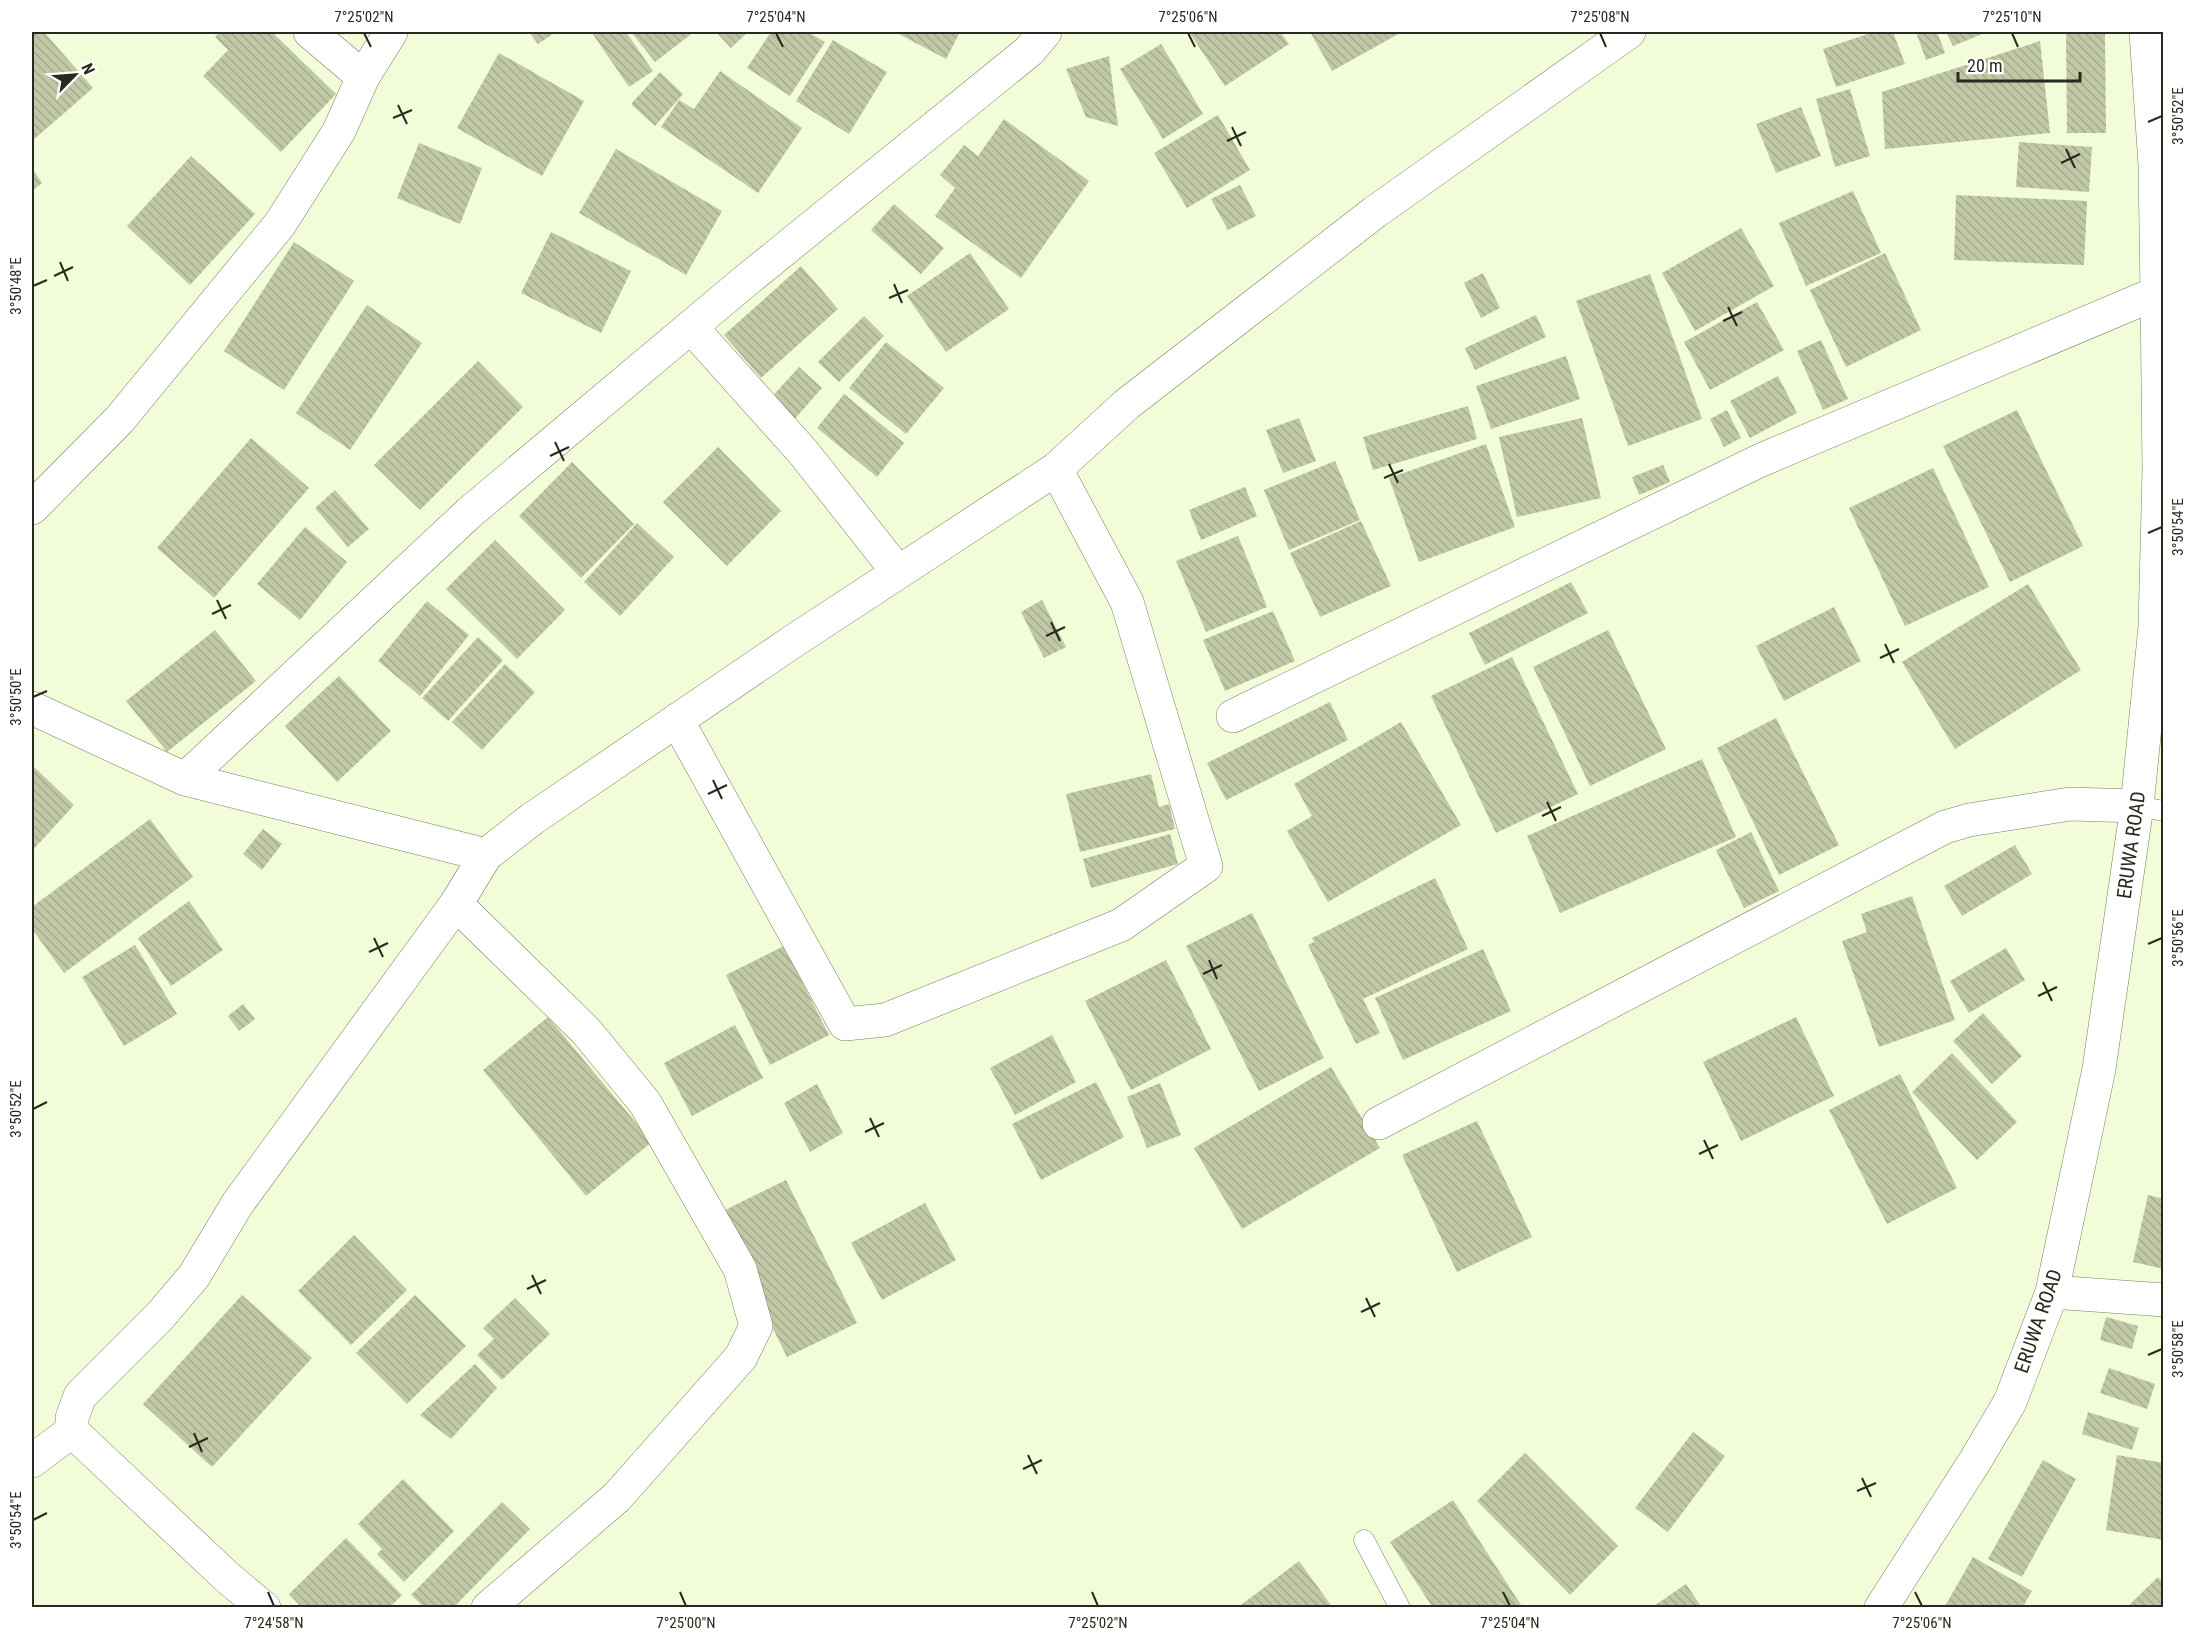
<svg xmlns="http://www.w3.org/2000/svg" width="2195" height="1639" font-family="'Roboto Condensed',sans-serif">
<defs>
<pattern id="building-back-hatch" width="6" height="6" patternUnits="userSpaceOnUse" patternTransform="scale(1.5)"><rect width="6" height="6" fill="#c0c8a6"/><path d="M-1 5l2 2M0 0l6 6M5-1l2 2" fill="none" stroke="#a5ac8e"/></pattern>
</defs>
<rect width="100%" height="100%" fill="#f3fcd9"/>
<g fill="url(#building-back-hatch)">
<polygon points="32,32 44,32 93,88 32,141"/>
<polygon points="220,32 272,32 336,94 281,152 203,76 228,50 215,37"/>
<polygon points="529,32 556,32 538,44"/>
<polygon points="594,32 626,32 653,71 629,87 592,33"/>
<polygon points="631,32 694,32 655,62"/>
<polygon points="716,32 748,32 731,48"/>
<polygon points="771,32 808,32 825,42 790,96 747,68"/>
<polygon points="895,32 960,32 946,59"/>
<polygon points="1189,32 1280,32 1289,44 1225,86"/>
<polygon points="1310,32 1402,32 1332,71"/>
<polygon points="1874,32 1893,32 1905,64 1836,87 1823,49"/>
<polygon points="1916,32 1937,32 1945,53 1926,60"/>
<polygon points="1946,32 1987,32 1953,46"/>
<polygon points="2066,32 2105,32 2106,133 2067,133"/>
<polygon points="833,40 887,72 849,134 796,101"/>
<polygon points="2040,41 2050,133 1885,149 1882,92"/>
<polygon points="1161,44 1203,114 1163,139 1120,69"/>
<polygon points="499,53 584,101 542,176 457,128"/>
<polygon points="1109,56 1118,126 1086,117 1066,69"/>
<polygon points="720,71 802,128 758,193 661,127 679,100 694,109"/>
<polygon points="660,72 683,94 655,126 631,104"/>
<polygon points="1850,89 1870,156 1835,167 1816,99"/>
<polygon points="1801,107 1821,156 1776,173 1756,124"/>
<polygon points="1218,115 1250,170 1187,208 1154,153"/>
<polygon points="1004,119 1089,181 1021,278 935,216 955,188 940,175 964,145 978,156"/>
<polygon points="2019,142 2092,147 2089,192 2016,187"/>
<polygon points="419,143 482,168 460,224 397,198"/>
<polygon points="616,149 722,211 686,275 579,213"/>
<polygon points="191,156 255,214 190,285 127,226"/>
<polygon points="32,168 42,183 32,191"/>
<polygon points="1240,185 1256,216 1228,230 1211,199"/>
<polygon points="1853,191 1881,253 1806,286 1779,223"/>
<polygon points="1956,195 2087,201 2084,265 1954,260"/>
<polygon points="894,204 944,248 921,274 871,230"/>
<polygon points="1741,228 1774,286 1695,331 1662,273"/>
<polygon points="551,232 631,271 601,333 521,293"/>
<polygon points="294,242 354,281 284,390 224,351"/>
<polygon points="970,253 1009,309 946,352 907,296"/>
<polygon points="1885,253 1921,330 1846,367 1810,290"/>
<polygon points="801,266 838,309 761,378 724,335"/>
<polygon points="1483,273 1500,308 1481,318 1464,283"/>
<polygon points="1650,274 1702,419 1628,446 1576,301"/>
<polygon points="1757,302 1784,350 1710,390 1684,342"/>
<polygon points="367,305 422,343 350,450 296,413"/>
<polygon points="1536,315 1546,337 1475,370 1465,348"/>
<polygon points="864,316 884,336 839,382 818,362"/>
<polygon points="1821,340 1848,399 1823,410 1797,351"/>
<polygon points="886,342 944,388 906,434 849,388"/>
<polygon points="1566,356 1580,399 1491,429 1476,386"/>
<polygon points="478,361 523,407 420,510 374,465"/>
<polygon points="799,367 822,388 792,422 769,400"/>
<polygon points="1778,376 1797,413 1750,438 1730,401"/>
<polygon points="844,394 904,443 877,477 817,428"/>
<polygon points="1468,406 1477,439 1373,470 1363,437"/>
<polygon points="1727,410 1741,438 1724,447 1710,419"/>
<polygon points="2017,410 2083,546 2010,582 1943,446"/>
<polygon points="1299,418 1316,461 1283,473 1266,430"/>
<polygon points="1582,418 1601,498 1517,517 1499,437"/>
<polygon points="251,438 309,488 214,598 157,548"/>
<polygon points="1486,444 1515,527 1419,562 1389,478"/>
<polygon points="718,447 781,511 727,566 663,502"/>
<polygon points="1335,461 1360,520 1289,550 1264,490"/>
<polygon points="572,462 634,524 581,578 519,516"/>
<polygon points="1663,465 1670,482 1639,495 1632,477"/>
<polygon points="1933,468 1989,587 1905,626 1849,508"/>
<polygon points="1245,487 1257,516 1201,540 1189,510"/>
<polygon points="335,490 369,529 348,547 315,508"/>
<polygon points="1361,521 1391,586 1320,617 1290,553"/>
<polygon points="637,523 674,557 620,616 584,582"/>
<polygon points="305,527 347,562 300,620 257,584"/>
<polygon points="1238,536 1267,607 1206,632 1176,561"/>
<polygon points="495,540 565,610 517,659 446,589"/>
<polygon points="1571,582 1588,613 1485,665 1469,633"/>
<polygon points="2028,584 2081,670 1955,749 1902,662"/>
<polygon points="1042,600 1066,647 1044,658 1021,612"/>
<polygon points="427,601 469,635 420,696 378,661"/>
<polygon points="1834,607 1861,661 1784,701 1756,646"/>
<polygon points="1273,611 1295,661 1225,691 1203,640"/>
<polygon points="215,630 256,681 167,752 126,701"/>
<polygon points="1608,630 1666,749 1590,786 1533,667"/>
<polygon points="478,637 503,660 448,721 422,698"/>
<polygon points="1512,657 1578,794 1496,833 1431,696"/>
<polygon points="505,664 535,692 482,750 452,722"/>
<polygon points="339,676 391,731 337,782 285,726"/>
<polygon points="1330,702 1348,740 1226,800 1207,763"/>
<polygon points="1776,718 1839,845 1779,875 1717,748"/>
<polygon points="1401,722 1461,825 1328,902 1287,831 1312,816 1294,784"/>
<polygon points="1702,759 1736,837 1560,913 1527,836"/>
<polygon points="32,765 74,805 32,851"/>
<polygon points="1151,774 1159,807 1169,804 1175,829 1080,852 1066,794"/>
<polygon points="150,819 193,877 64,973 32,929 32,907"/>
<polygon points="263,829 282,844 262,870 243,854"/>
<polygon points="1751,832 1779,891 1744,908 1716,850"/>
<polygon points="1170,834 1178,864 1091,888 1083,859"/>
<polygon points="2015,845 2032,874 1962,916 1944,886"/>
<polygon points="1435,878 1468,949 1363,999 1380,1033 1356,1044 1308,945 1314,942 1312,938"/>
<polygon points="1912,896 1955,1020 1879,1047 1842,941 1867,932 1861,914"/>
<polygon points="189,901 223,950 171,986 138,938"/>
<polygon points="1252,913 1324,1058 1259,1091 1186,946"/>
<polygon points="135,945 177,1014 124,1046 82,977"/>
<polygon points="784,946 829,1035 770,1065 726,975"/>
<polygon points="2006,948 2025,980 1969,1013 1950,981"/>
<polygon points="1483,949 1511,1011 1403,1060 1375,998"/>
<polygon points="1166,960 1211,1049 1131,1090 1085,1001"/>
<polygon points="243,1004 255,1019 239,1031 228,1016"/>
<polygon points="1983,1013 2022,1056 1992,1084 1953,1041"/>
<polygon points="548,1017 652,1142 586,1196 483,1070"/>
<polygon points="1796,1017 1834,1096 1741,1141 1703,1062"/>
<polygon points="735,1025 763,1078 692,1116 664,1063"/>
<polygon points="1052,1035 1076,1082 1015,1115 990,1068"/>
<polygon points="1952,1053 2017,1122 1977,1160 1912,1092"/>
<polygon points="1331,1067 1380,1148 1242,1229 1194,1148"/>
<polygon points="1900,1074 1957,1188 1887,1224 1829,1110"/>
<polygon points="1096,1082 1124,1137 1041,1180 1012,1124"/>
<polygon points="1160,1083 1181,1135 1147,1148 1127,1097"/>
<polygon points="817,1084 843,1133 810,1152 784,1103"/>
<polygon points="1477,1121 1532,1237 1457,1272 1402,1155"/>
<polygon points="786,1180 857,1323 787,1357 717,1214"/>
<polygon points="2148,1195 2164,1199 2164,1269 2133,1262"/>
<polygon points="925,1203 956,1260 882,1300 851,1243"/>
<polygon points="354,1235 407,1290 351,1345 298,1291"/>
<polygon points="242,1295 312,1358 212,1467 143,1404"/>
<polygon points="415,1295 466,1346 407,1404 356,1353"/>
<polygon points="515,1298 550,1334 502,1380 477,1355 494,1339 483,1328"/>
<polygon points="2106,1317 2138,1326 2132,1349 2100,1340"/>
<polygon points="475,1364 497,1388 451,1439 420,1415"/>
<polygon points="2109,1368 2155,1384 2147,1409 2100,1393"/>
<polygon points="2088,1412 2139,1428 2132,1450 2082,1434"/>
<polygon points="1693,1432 1725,1456 1668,1532 1635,1508"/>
<polygon points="1525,1453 1618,1546 1570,1595 1477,1501"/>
<polygon points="2117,1455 2164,1463 2164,1540 2106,1530"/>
<polygon points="2043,1460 2076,1479 2022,1577 1988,1559"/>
<polygon points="403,1479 454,1531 404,1582 377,1554 382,1549 358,1524"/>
<polygon points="1453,1500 1523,1608 1433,1608 1390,1542"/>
<polygon points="502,1502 530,1529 453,1608 417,1608 421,1604 411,1595"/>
<polygon points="346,1538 402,1595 389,1608 302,1608 289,1594"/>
<polygon points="1973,1557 2032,1591 2022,1608 1944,1608"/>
<polygon points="1299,1561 1333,1608 1237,1608"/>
<polygon points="2158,1577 2164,1583 2164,1608 2126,1608"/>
<polygon points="1686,1584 1702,1608 1651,1608"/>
</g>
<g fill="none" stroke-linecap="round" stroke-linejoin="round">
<g stroke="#777f5f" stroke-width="21">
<g id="lane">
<polyline points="2137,806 2164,811"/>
<polyline points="1364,1540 1400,1608"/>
</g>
</g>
<g stroke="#777f5f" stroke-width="34">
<g id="street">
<polyline points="310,32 363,77"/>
<polyline points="691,327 803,452 898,572"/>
<polyline points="32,508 120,419 280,224 339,131 363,77 391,32"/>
<polyline points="32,708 185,779 486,855"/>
<polyline points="1233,716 1761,460 2157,293"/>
<polyline points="677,720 845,1024 885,1020 1121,925 1206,866 1127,602 1056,469"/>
<polyline points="185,779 469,513 743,283 1029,51 1045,32"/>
<polyline points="456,904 586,1031 645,1103 740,1269 756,1326 741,1357 617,1497 488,1608"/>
<polyline points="1379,1123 1945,827 1969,820 2070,804 2137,806"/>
<polyline points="2052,1292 2164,1300"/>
<polyline points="32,1461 72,1431"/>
<polyline points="264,1608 228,1578 72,1431 72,1418 80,1396 160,1316 194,1276 238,1203 456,904 486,855 532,819 792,642 1056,469 1127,404 1375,212 1629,32"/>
</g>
</g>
<g stroke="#777f5f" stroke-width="34">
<polyline id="secondary" points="1881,1608 1975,1461 2010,1402 2052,1292 2099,1069 2137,806 2155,627 2159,470 2157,293 2155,165 2146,32"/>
</g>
<use href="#lane" stroke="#fff" stroke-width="20"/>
<use href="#street" stroke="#fff" stroke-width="33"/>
<use href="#secondary" stroke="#fff" stroke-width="33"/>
</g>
<path fill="none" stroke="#272a1d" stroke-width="2" d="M364,33L371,47M776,33L783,47M1188,33L1195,47M1600,33L1606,47M2012,33L2018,47M398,105L407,124M393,118L412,110M2148,122L2162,116M1232,127L1241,146M1227,141L1246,132M2066,149L2075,168M2061,163L2080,154M60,262L68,281M54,276L73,267M894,284L902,303M33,286L47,280M889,298L908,290M1728,307L1737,326M1723,321L1742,312M555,442L564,461M550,456L569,447M1389,464L1398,483M1384,478L1403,470M2148,533L2162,527M217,600L226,619M212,614L231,605M1051,622L1060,641M1046,636L1065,627M1885,644L1894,663M1880,658L1899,649M33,697L47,691M713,780L722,799M708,794L727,785M1547,802L1556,821M1542,816L1561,807M374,938L383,957M2148,944L2162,938M369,952L388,943M1209,960L1217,979M1203,974L1222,965M2043,982L2052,1001M2038,996L2057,987M33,1109L47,1102M870,1118L879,1137M865,1132L884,1123M1704,1140L1713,1159M1699,1154L1718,1145M532,1275L541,1294M527,1289L546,1280M1366,1298L1375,1317M1361,1312L1380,1303M2148,1355L2162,1349M194,1433L202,1452M189,1447L208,1438M1028,1455L1037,1474M1023,1469L1042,1460M1862,1478L1871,1497M1857,1491L1876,1483M33,1520L47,1513M268,1592L274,1606M680,1592L686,1606M1092,1592L1098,1606M1503,1592L1510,1606M1915,1592L1922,1606"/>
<g text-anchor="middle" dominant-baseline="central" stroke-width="4.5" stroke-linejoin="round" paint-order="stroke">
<g font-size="20" fill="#272a1d" stroke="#fff">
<text transform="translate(2131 845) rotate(-82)">ERUWA ROAD</text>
<text transform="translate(2038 1321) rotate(-71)">ERUWA ROAD</text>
</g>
</g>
<rect width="2195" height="1639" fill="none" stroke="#ffffff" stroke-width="66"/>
<g transform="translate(75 75) rotate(65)" stroke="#ffffff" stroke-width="4.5" paint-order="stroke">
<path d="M0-4.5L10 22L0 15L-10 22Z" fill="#272a1d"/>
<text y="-9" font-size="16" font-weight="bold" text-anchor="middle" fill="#272a1d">N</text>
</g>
<path d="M1958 72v9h122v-9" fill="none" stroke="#272a1d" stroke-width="3"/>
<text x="1967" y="72" font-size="18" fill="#272a1d" stroke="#ffffff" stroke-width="4.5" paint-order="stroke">20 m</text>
<rect x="33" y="33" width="2129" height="1573" fill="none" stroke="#272a1d" stroke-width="2"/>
<g font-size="15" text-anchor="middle" fill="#272a1d">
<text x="364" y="22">7°25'02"N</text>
<text x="776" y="22">7°25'04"N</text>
<text x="1188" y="22">7°25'06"N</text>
<text x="1600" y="22">7°25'08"N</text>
<text x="2012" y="22">7°25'10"N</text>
<text transform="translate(2178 116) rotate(-90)" y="5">3°50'52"E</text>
<text transform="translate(16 286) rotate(-90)" y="5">3°50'48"E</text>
<text transform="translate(2178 527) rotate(-90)" y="5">3°50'54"E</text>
<text transform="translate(16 697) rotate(-90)" y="5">3°50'50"E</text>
<text transform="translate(2178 938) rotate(-90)" y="5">3°50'56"E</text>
<text transform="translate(16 1109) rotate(-90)" y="5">3°50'52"E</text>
<text transform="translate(2178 1349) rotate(-90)" y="5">3°50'58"E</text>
<text transform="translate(16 1520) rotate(-90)" y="5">3°50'54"E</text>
<text x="274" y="1628">7°24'58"N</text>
<text x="686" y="1628">7°25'00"N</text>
<text x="1098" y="1628">7°25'02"N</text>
<text x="1510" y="1628">7°25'04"N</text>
<text x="1922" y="1628">7°25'06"N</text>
</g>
</svg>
